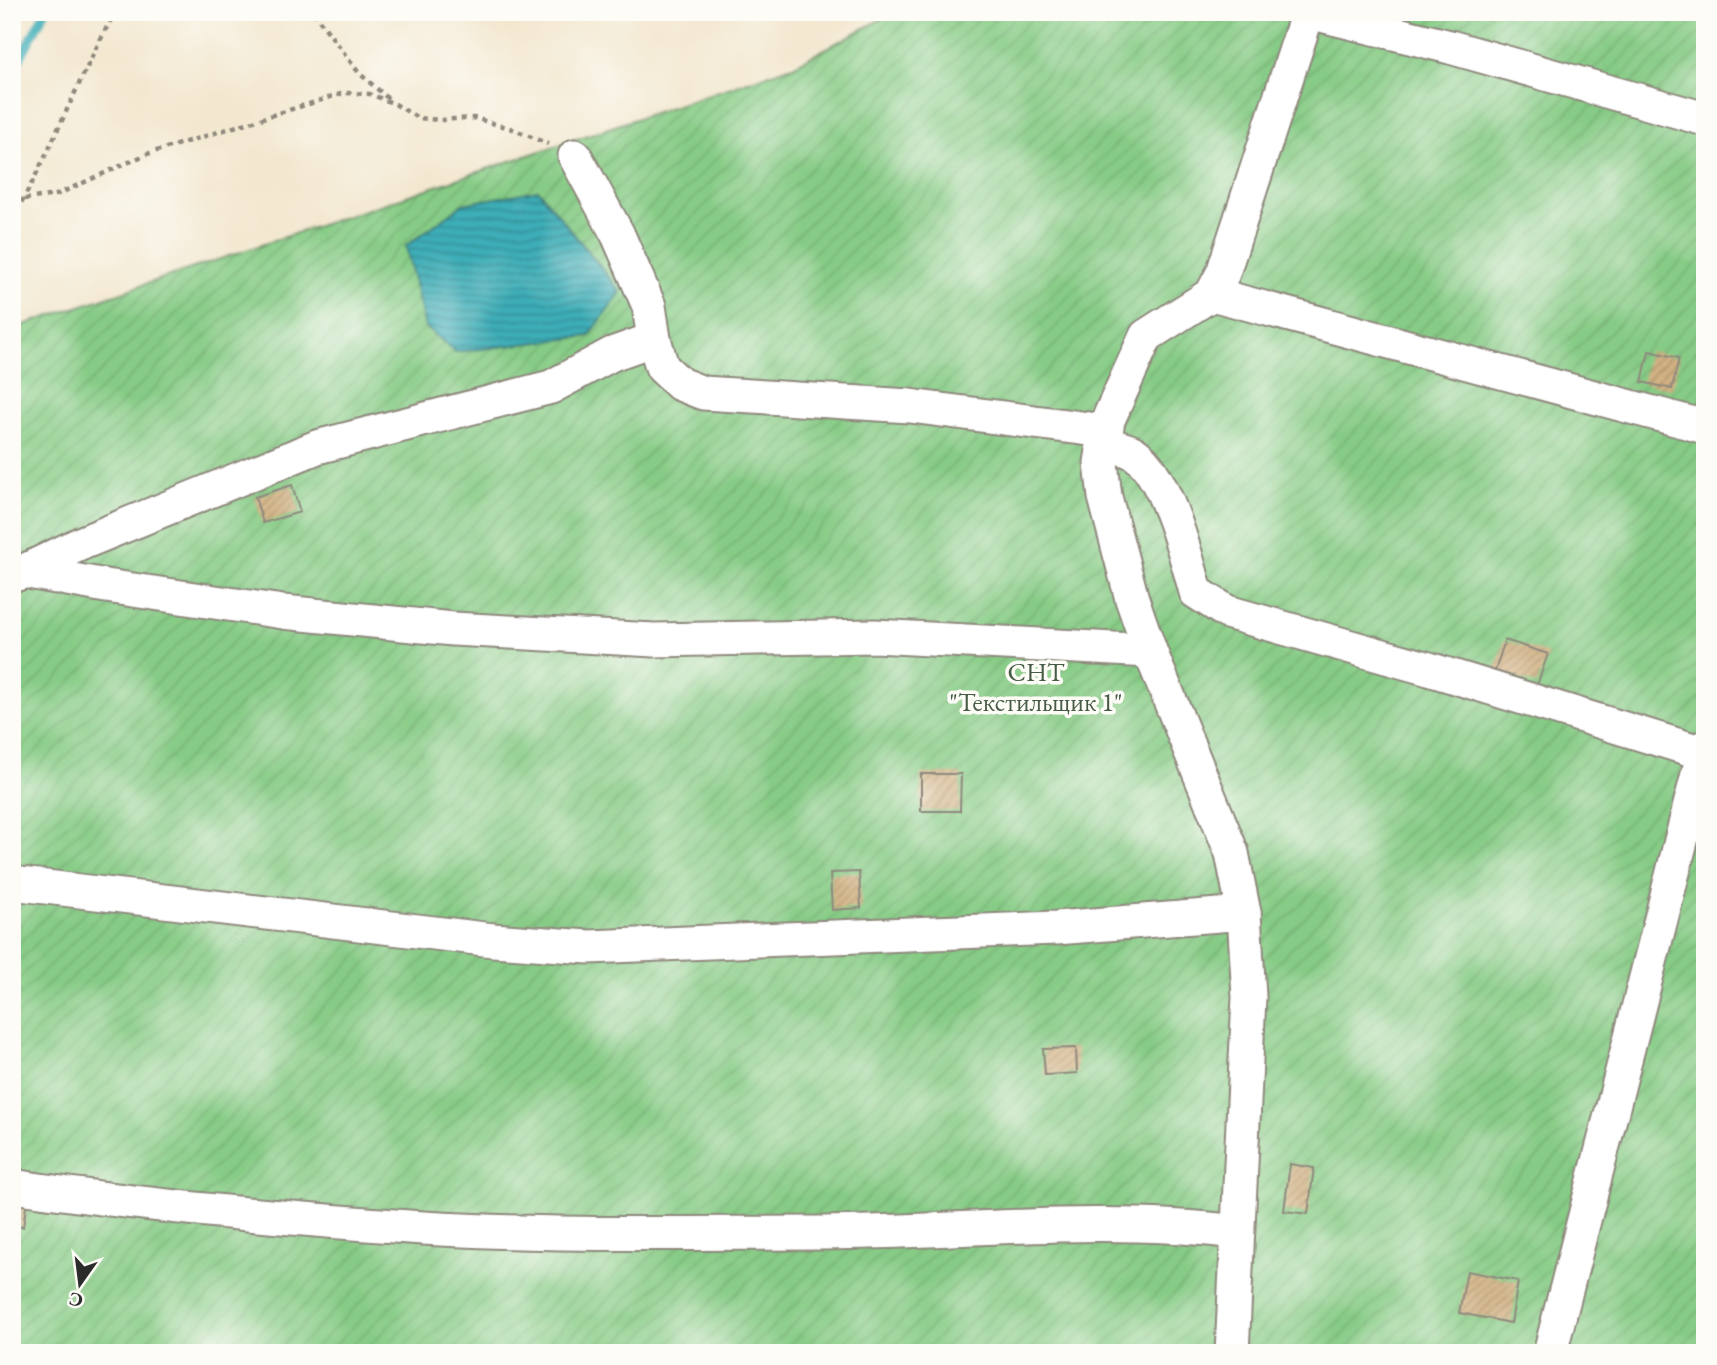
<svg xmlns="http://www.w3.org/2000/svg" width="1717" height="1365" font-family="'EB Garamond',serif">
<defs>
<pattern id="garden-furrows" width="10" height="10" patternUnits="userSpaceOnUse" patternTransform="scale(1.75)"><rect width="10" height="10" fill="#87cc86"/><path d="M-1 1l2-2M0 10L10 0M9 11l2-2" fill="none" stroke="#75af74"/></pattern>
<pattern id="water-rules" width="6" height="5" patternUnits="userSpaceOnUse" patternTransform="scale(1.75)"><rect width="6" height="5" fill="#3cadb7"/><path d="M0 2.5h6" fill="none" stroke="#338d95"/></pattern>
<pattern id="building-hatch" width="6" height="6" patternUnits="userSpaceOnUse" patternTransform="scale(1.75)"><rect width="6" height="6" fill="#d3b284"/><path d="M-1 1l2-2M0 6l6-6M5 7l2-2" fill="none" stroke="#ab916c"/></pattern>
</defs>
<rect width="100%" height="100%" fill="#fdfcf7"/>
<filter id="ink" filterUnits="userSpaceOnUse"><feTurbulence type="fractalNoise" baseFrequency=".0143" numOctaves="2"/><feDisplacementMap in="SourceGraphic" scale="14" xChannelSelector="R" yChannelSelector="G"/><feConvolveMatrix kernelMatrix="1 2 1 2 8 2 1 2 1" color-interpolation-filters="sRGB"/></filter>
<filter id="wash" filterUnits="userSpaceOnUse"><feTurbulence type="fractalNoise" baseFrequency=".00686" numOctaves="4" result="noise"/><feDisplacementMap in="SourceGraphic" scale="28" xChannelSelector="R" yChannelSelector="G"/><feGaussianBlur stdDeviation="1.57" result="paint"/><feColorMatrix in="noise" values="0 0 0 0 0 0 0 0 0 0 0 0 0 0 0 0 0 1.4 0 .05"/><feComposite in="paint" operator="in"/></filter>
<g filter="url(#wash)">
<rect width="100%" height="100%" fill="#f3e7cf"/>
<polygon fill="url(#garden-furrows)" stroke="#597c58" stroke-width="2" points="895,12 1705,12 1705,1353 12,1353 12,329 793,66"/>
<polygon fill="url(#water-rules)" stroke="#346c71" stroke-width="2" points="538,190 621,292 589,336 456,352 425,327 406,246 463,204"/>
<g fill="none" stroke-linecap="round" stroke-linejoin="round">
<polyline stroke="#3cadb7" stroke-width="9" points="12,73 45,12"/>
</g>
<g id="blocks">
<g fill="url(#building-hatch)">
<polygon points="1649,351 1679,358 1672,389 1642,382"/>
<polygon points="292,485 300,512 263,523 255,497"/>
<polygon points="1505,640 1548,654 1537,685 1495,671"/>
<polygon points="921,774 961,774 960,811 921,811"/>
<polygon points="859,872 861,908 832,910 830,873"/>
<polygon points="1076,1048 1077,1073 1045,1075 1043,1049"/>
<polygon points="1290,1164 1314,1168 1308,1214 1284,1211"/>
<polygon points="12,1197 27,1200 23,1227 12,1226"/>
<polygon points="1467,1271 1518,1281 1511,1323 1459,1313"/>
</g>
</g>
</g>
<g filter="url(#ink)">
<use href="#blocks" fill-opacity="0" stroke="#8f897d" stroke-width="2"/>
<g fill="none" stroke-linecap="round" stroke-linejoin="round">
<g stroke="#8f897d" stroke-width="37">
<g id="minor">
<polyline points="1309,12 1450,47 1705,119"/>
<polyline points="575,156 618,235 649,306 654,339 662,367 680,384 703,393 910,406 1105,431"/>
<polyline points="1212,294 1705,427"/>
<path d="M1102,444C1112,446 1125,448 1134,453C1166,475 1186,556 1196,592L1227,612L1429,669L1703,753"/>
<polyline points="23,571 106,586 283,612 453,629 654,640 875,636 1150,651"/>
<polyline points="18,574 82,543 317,447 551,387 612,354 654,339"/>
<polyline points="12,883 493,940 589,947 1056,928 1244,913"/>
<path d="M12,1186C148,1206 286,1219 423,1228C557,1236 691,1233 824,1233C961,1232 1100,1215 1237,1232"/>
<polyline points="1232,1353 1249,997 1244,913 1232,853 1150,651 1132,599 1105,497 1101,463 1108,420 1146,336 1212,294 1223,273 1308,12"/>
<polyline points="1550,1353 1705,747"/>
</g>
</g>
<g stroke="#8f897d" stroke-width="4.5" stroke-dasharray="5 5" stroke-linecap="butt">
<polyline points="313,12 359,73 391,101"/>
<polyline points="25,199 56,195 147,154 344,93 370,94 395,104 418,118 440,120 474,118 510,128 548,144"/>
<path d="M12,220C50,153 78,80 115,12"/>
</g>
<use href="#minor" stroke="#fff" stroke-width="33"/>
</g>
</g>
<g text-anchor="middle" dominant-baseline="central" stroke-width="7" stroke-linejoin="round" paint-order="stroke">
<g font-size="26" fill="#475b46" stroke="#fdfcf7">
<text x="1036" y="672">СНТ<tspan x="1036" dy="30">"Текстильщик 1"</tspan></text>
</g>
</g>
<rect width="1717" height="1365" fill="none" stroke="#fdfcf7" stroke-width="42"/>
<g transform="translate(80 1284) rotate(194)" stroke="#fdfcf7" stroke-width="5" paint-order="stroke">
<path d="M0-5L12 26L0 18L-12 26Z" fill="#2b2b2b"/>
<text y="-10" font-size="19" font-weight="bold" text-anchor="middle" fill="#2b2b2b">С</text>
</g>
</svg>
